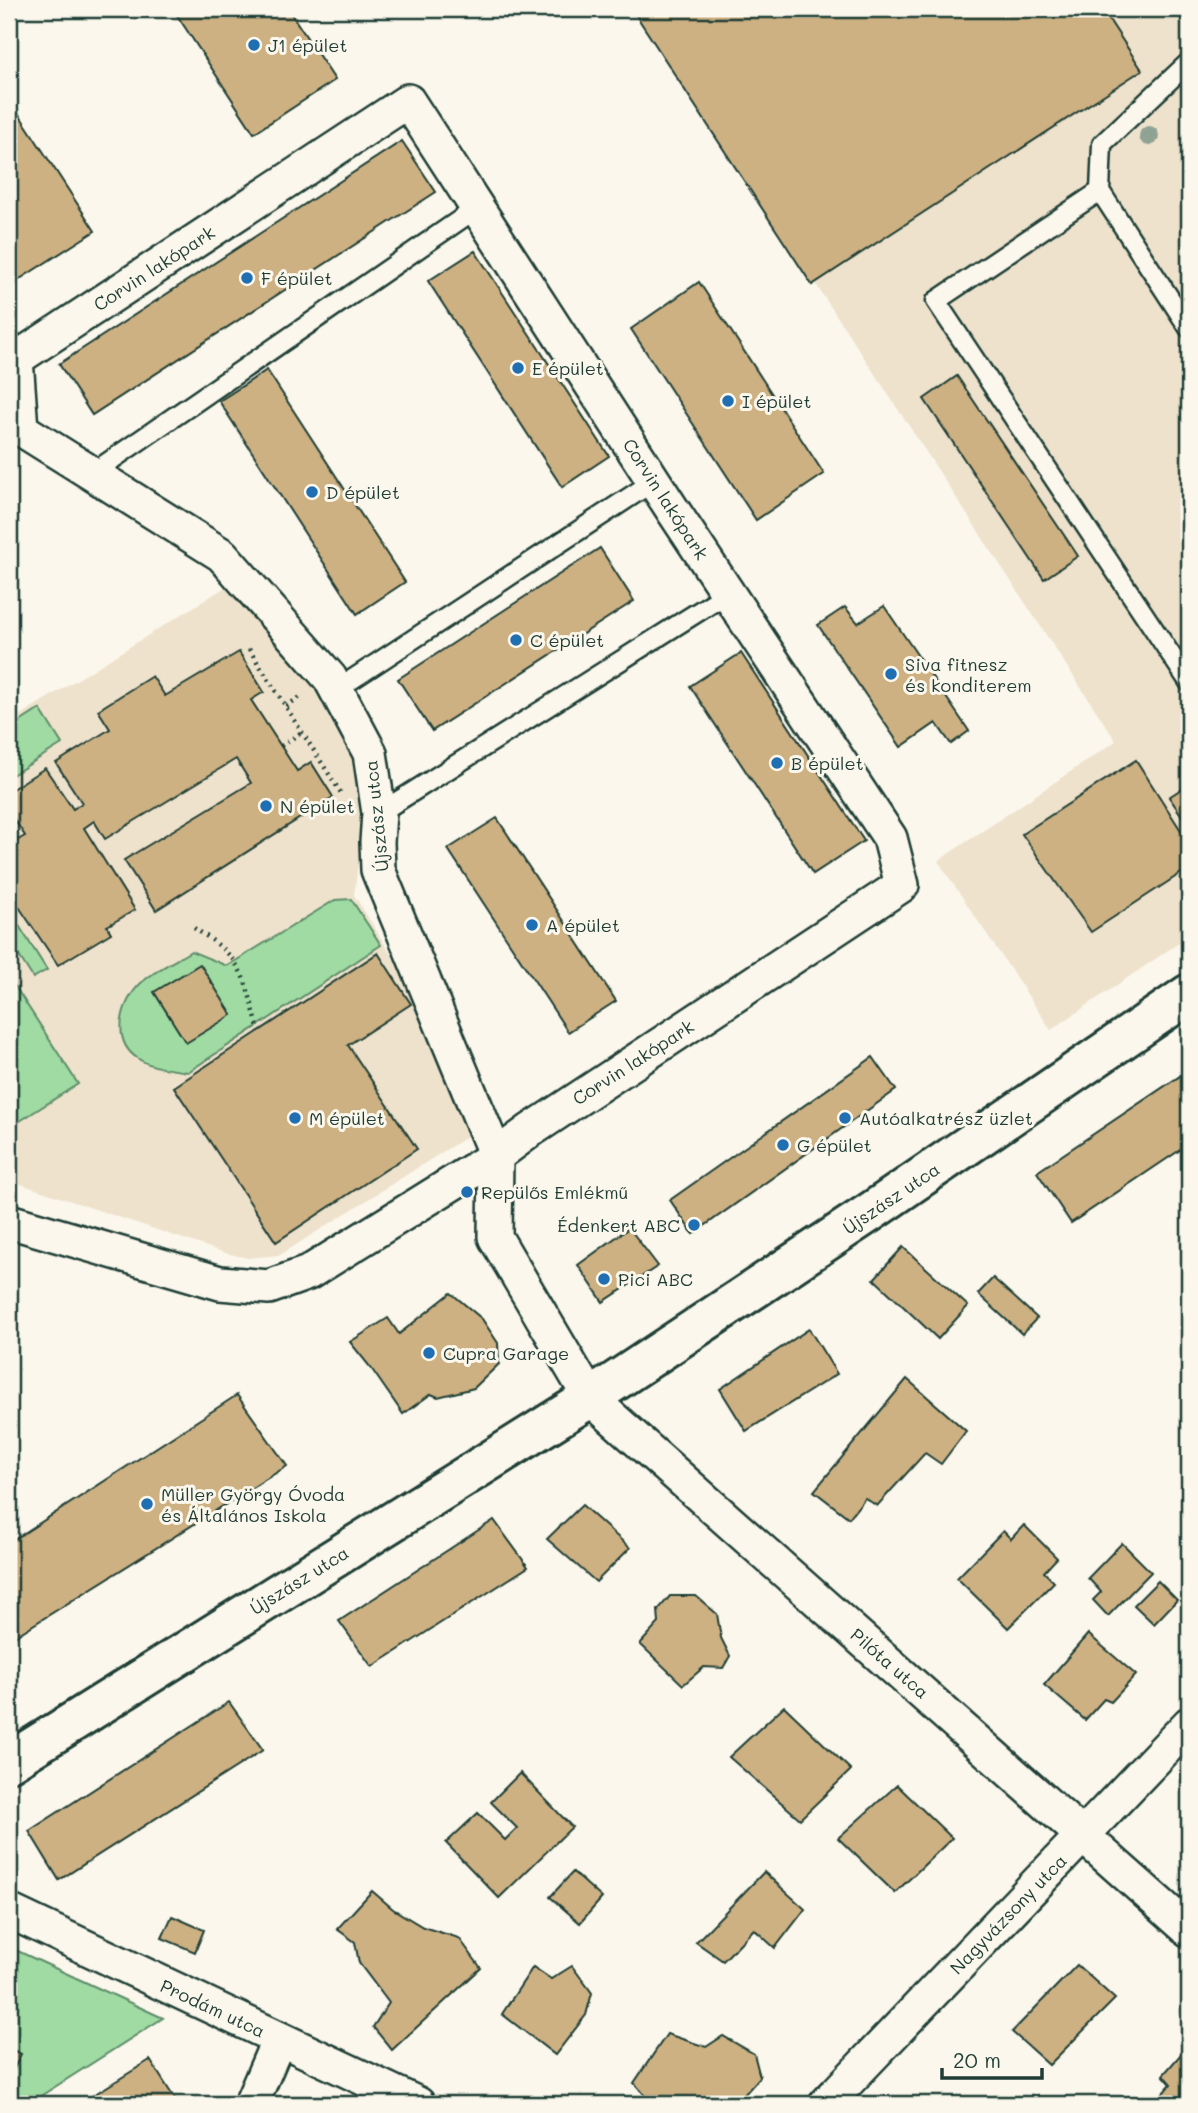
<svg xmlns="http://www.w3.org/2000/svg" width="1198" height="2113" font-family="Mali,sans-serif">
<rect width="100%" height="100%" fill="#fbf7ec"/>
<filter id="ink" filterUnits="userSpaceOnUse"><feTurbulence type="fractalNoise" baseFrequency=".0143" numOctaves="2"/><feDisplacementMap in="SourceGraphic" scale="14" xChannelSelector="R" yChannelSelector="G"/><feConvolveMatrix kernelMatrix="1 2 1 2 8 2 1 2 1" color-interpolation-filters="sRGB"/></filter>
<g filter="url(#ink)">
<g fill="#eee2cc">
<polygon points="635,9 1189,9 1189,936 1051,1030 938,861 1116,741"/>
<polygon points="232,583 319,690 357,765 364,818 354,895 420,1001 474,1132 280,1255 248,1258 225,1253 9,1180 9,722"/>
</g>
<g fill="#9fdba2" stroke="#5f8c6b" stroke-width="2">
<polygon points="40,709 62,744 9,777 9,729"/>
<path d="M351,899L381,945L188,1072C171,1069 151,1068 137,1058C111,1040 121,1002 141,983C155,970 175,961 191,951L227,966L335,900Z"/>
<polygon points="9,910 47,970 33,978 9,940"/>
<polygon points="9,977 78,1084 9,1128"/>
<polygon points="9,1947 163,2018 28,2104 9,2104"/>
</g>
<g fill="#ceb183" stroke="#1f3d34" stroke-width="2">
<polygon points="173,9 288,9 335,80 254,133"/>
<polygon points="632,9 1102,9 1142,70 812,285"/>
<polygon points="9,99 95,231 9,286"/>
<polygon points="402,141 436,192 92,415 59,364"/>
<polygon points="475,251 609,456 562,487 428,281"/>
<polygon points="699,282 824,474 756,520 631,329"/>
<polygon points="267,370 405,582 357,614 219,401"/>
<polygon points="957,376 1078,556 1044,579 924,399"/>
<polygon points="600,548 634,601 432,731 398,679"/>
<polygon points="884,606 969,731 951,744 936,723 901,747 818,625 845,607 858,623"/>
<polygon points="239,652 264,692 251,700 297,771 311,762 333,797 156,910 124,860 251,783 236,759 105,839 94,821 84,828 135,910 107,926 111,933 58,965 9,892 9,845 25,836 9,811 9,791 45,768 73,809 82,803 56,763 110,729 98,710 152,676 165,696"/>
<polygon points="741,653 864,841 813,874 690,686"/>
<polygon points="1136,760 1189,843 1189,868 1091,932 1022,834"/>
<polygon points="1189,784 1189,826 1169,797"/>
<polygon points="497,818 616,1001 568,1032 448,849"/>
<polygon points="378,953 411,1004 348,1045 417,1149 276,1242 174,1087"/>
<polygon points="200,964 232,1015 186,1043 154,992"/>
<polygon points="873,1057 896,1090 693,1234 670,1200"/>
<polygon points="1189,1070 1189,1144 1071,1223 1037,1172"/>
<polygon points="629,1228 658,1266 603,1302 578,1265"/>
<polygon points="903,1247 968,1306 938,1339 874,1279"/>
<polygon points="993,1278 1037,1318 1022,1334 978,1294"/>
<polygon points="451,1293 482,1319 498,1343 499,1364 474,1388 438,1397 431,1394 403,1414 371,1368 350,1342 388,1318 399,1334"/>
<polygon points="809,1329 837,1374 746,1431 720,1389"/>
<polygon points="907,1379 966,1431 941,1464 925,1453 877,1506 865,1498 849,1518 814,1491"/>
<polygon points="237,1395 287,1466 9,1640 9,1543"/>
<polygon points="582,1505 630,1548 596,1582 547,1539"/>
<polygon points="494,1520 528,1567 372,1667 339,1621"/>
<polygon points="1024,1525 1057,1558 1044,1572 1054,1582 1008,1628 957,1578 1003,1531 1011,1539"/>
<polygon points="1122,1543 1151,1572 1108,1616 1093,1600 1101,1592 1088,1578"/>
<polygon points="1158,1581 1177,1600 1154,1624 1134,1605"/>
<polygon points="670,1596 696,1596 717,1614 721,1638 730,1656 723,1668 704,1667 683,1685 640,1644 659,1623 658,1610"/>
<polygon points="1088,1634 1136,1675 1111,1702 1104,1699 1085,1720 1044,1685"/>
<polygon points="229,1702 263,1750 59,1880 29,1831"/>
<polygon points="784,1706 851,1770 800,1819 729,1757"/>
<polygon points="520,1773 572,1827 499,1898 446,1843 478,1813 505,1840 517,1828 491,1802"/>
<polygon points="897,1785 952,1838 895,1893 838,1838"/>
<polygon points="573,1872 602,1898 580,1923 550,1897"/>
<polygon points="764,1872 805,1909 775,1948 754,1929 723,1961 696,1942"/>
<polygon points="372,1891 393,1909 423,1927 459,1938 481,1968 392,2050 373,2027 389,2003 359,1963 355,1942 337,1929"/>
<polygon points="172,1916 204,1930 195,1952 162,1938"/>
<polygon points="1077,1965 1115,1999 1049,2065 1012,2032"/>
<polygon points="572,1966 592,1993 586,2015 555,2055 502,2014 533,1967 551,1979"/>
<polygon points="667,2034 706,2047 723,2036 754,2054 760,2077 736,2104 653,2104 634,2083"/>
<polygon points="9,2048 21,2054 12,2073 9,2071"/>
<polygon points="1181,2054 1189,2064 1189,2104 1153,2104 1171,2084 1163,2075"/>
<polygon points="150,2060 178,2104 79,2104"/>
</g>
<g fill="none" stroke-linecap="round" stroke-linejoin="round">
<g stroke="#1f3d34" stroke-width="23">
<g id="lane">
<polyline points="1189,62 1102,144 1100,191 1189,328"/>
<polyline points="1100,191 936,301 1189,682"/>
<polyline points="91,474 477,208"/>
<polyline points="336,690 654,481"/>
<polyline points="379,813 728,593"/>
</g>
</g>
<g stroke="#1f3d34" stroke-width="38">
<g id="street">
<polyline points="9,350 16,359 21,429 222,555 330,678 370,753 379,813 377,842 378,870 496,1156 495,1237 590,1398 1189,1930"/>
<polyline points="9,1221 220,1283 269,1287 308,1273 496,1156 531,1130 902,885 890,838 672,509 408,101 16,359"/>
<polyline points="9,1911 418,2104"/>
<polyline points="251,2104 279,2039"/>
<polyline points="826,2104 1189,1724"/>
</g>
</g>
<g stroke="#1f3d34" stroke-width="44">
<polyline id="secondary" points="9,1762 590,1398 872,1211 1189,994"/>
</g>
<g stroke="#1f3d34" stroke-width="4.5" stroke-dasharray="2 5" stroke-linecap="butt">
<polyline points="249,649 341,793"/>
<polyline points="286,706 302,696"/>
<polyline points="281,746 302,732"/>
<path d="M194,928C206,936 219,944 229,955C247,974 252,1007 259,1031"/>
</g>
<use href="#lane" stroke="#fbf7ec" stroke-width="18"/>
<use href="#street" stroke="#fbf7ec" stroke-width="33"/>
<use href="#secondary" stroke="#fbf7ec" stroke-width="38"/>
</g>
<circle fill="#90a293" cx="1149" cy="136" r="10"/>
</g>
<g fill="#1f6fb2" stroke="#fbf7ec" stroke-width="2.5">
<circle cx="254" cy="45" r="7"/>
<circle cx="247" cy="278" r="7"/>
<circle cx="518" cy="368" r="7"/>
<circle cx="728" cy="401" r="7"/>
<circle cx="312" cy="492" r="7"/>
<circle cx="516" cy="640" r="7"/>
<circle cx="891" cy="674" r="7"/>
<circle cx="777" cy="763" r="7"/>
<circle cx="266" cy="806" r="7"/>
<circle cx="532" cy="925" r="7"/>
<circle cx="295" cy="1118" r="7"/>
<circle cx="845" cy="1118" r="7"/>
<circle cx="783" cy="1145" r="7"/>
<circle cx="467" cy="1192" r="7"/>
<circle cx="694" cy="1225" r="7"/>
<circle cx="604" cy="1279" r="7"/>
<circle cx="429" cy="1353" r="7"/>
<circle cx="147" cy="1504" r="7"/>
</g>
<g text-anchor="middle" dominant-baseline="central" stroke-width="6" stroke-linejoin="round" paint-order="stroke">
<g font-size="18" fill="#1f3d34" stroke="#fbf7ec" text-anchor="start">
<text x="268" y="45">J1 épület</text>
<text x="261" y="278">F épület</text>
<text x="532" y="368">E épület</text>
<text x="742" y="401">I épület</text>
<text x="326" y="492">D épület</text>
<text x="530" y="640">C épület</text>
<text x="905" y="664">Siva fitnesz<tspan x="905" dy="21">és konditerem</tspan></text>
<text x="791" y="763">B épület</text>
<text x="280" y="806">N épület</text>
<text x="546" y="925">A épület</text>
<text x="309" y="1118">M épület</text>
<text x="859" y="1118">Autóalkatrész üzlet</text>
<text x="797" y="1145">G épület</text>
<text x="481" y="1192">Repülős Emlékmű</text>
<text x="680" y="1225" text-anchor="end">Édenkert ABC</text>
<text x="618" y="1279">Pici ABC</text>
<text x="443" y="1353">Cupra Garage</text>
<text x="161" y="1494">Müller György Óvoda<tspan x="161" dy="21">és Általános Iskola</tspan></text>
</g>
<g font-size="18" fill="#1f3d34" stroke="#fbf7ec">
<text transform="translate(154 268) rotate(-33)">Corvin lakópark</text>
<text transform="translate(666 499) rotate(57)">Corvin lakópark</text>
<text transform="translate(376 816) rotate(-96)">Újszász utca</text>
<text transform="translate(633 1062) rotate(-33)">Corvin lakópark</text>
<text transform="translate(891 1198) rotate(-34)">Újszász utca</text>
<text transform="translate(299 1580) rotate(-32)">Újszász utca</text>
<text transform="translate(890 1663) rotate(41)">Pilóta utca</text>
<text transform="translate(1008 1914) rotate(-46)">Nagyvázsony utca</text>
<text transform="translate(213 2008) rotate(25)">Prodám utca</text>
</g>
</g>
<rect width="1198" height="2113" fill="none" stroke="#fbf7ec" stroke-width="35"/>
<rect x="18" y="18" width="1163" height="2078" fill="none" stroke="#1f3d34" stroke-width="2.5" filter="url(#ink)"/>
<path d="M942 2068v10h100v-10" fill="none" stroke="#1f3d34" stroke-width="3.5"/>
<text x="953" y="2068" font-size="21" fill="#1f3d34" stroke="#fbf7ec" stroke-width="5" paint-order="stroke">20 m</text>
</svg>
